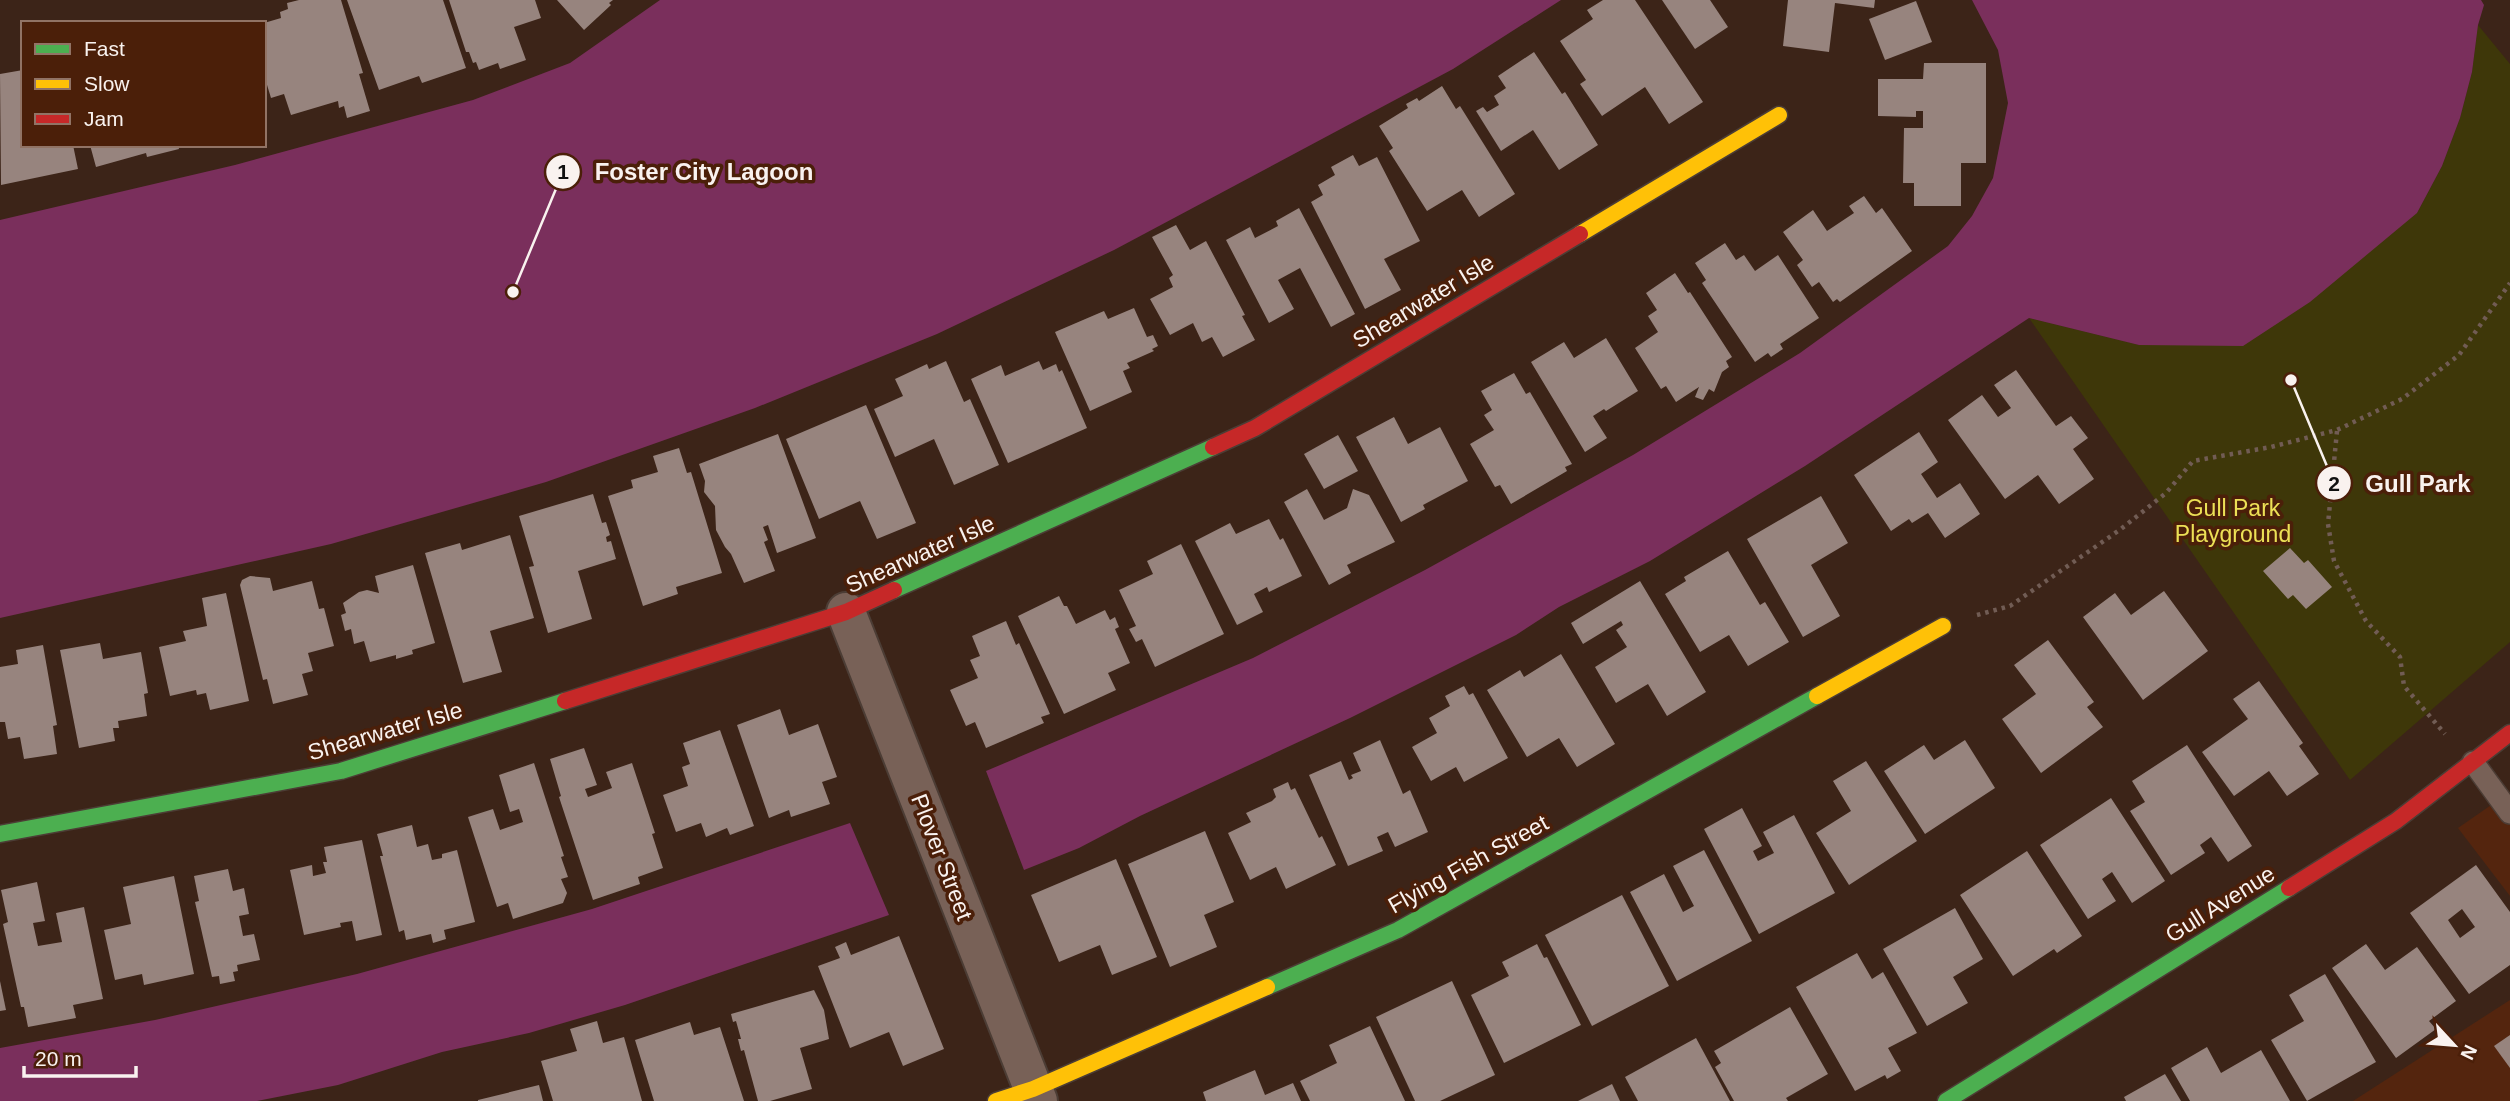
<svg xmlns="http://www.w3.org/2000/svg" width="2510" height="1101" font-family="Helvetica,sans-serif">
<rect width="100%" height="100%" fill="#3c2418"/>
<g fill="#54250e">
<polygon points="2510,792 2510,896 2458,828"/>
<polygon points="2510,1000 2510,1101 2353,1101"/>
</g>
<polygon fill="#3e3709" points="2478,25 2510,64 2510,642 2350,780 2029,318 2139,345 2417,213 2442,166 2460,118 2472,72"/>
<g fill="#7a2f5c">
<polygon points="660,0 1561,0 1453,69 1114,250 937,334 755,408 546,482 331,544 0,618 0,220 235,165 473,100 570,63"/>
<polygon points="1972,0 2481,0 2484,5 2478,25 2472,72 2460,118 2442,166 2417,213 2310,302 2243,346 2139,345 2029,318 1805,466 1650,561 1559,607 1516,635 1350,718 1140,816 1079,848 1024,870 986,771 1253,658 1425,570 1633,455 1800,353 1948,246 1972,216 1993,178 2008,103 1998,50"/>
<polygon points="850,823 889,915 625,1005 529,1033 442,1052 338,1085 257,1101 0,1101 0,1048 155,1020 357,974 592,909"/>
</g>
<g fill="#97847e" fill-rule="evenodd">
<polygon points="299,0 341,0 363,73 359,74 370,111 347,118 344,106 339,108 338,101 291,115 284,94 271,98 264,75 264,23 281,18 280,12 288,9 287,3"/>
<polygon points="347,0 443,0 466,68 422,83 419,76 379,90"/>
<polygon points="449,0 535,0 541,18 514,27 526,60 500,69 498,63 479,70 476,62 473,63 469,52 466,52"/>
<polygon points="557,0 613,0 609,3 611,5 584,30"/>
<polygon points="1603,0 1635,0 1703,102 1669,124 1645,87 1602,116 1580,84 1586,80 1560,41 1593,19 1587,10"/>
<polygon points="1662,0 1710,0 1728,27 1695,49"/>
<polygon points="1788,0 1875,0 1874,8 1835,3 1829,52 1783,46"/>
<polygon points="1916,1 1932,42 1885,60 1869,19"/>
<polygon points="1534,52 1562,94 1565,92 1598,145 1559,170 1533,130 1501,151 1476,111 1483,107 1487,112 1499,105 1494,96 1506,88 1498,76"/>
<polygon points="1924,63 1986,63 1986,163 1961,163 1961,206 1914,206 1914,183 1903,183 1904,128 1923,128 1923,111 1916,111 1916,117 1878,116 1878,79 1923,79"/>
<polygon points="23,70 23,145 73,145 78,169 1,185 0,74"/>
<polygon points="1442,86 1456,109 1460,106 1515,194 1479,217 1462,190 1427,211 1389,151 1393,148 1379,126 1408,108 1406,104 1417,98 1419,101"/>
<polygon points="90,145 178,145 179,149 147,157 146,153 96,167"/>
<polygon points="1353,155 1359,166 1377,157 1420,241 1384,259 1401,290 1365,309 1311,202 1323,195 1318,185 1335,175 1331,167"/>
<polygon points="1864,196 1876,213 1882,208 1912,251 1840,302 1837,299 1833,302 1819,282 1812,287 1797,265 1803,260 1783,232 1813,210 1827,231 1854,213 1849,206"/>
<polygon points="1299,208 1355,314 1331,327 1300,268 1278,280 1294,309 1269,323 1226,240 1250,227 1255,238 1278,226 1276,221"/>
<polygon points="1176,225 1190,250 1206,241 1245,315 1242,316 1255,340 1223,357 1212,337 1202,342 1193,323 1170,335 1150,299 1173,287 1169,278 1173,275 1152,237"/>
<polygon points="1725,243 1736,260 1744,255 1755,271 1778,255 1819,318 1780,344 1783,349 1771,357 1768,353 1755,362 1702,283 1706,280 1695,263"/>
<polygon points="1675,273 1688,293 1690,292 1732,357 1726,361 1729,367 1722,372 1714,392 1709,389 1703,400 1695,397 1699,387 1676,402 1666,386 1661,389 1635,348 1658,332 1648,316 1657,310 1646,293"/>
<polygon points="1134,308 1147,337 1153,335 1158,346 1152,349 1154,351 1127,363 1130,368 1123,371 1132,392 1090,411 1055,332 1104,311 1108,319"/>
<polygon points="1606,338 1638,391 1606,411 1604,409 1593,416 1607,438 1585,452 1531,362 1564,342 1574,358"/>
<polygon points="946,361 964,402 970,399 999,465 954,485 934,439 895,457 874,409 903,396 895,379 927,364 929,369"/>
<polygon points="1039,361 1043,370 1056,364 1059,372 1062,370 1087,428 1008,463 971,379 1001,365 1005,376"/>
<polygon points="2016,370 2056,426 2071,416 2088,438 2073,449 2094,479 2059,504 2038,475 2005,499 1948,420 1982,395 1998,417 2011,408 1994,385"/>
<polygon points="1514,373 1526,394 1530,392 1572,464 1565,467 1567,471 1511,504 1500,485 1495,487 1470,444 1494,430 1484,415 1492,410 1481,391"/>
<polygon points="866,405 916,523 877,539 860,501 819,519 786,439"/>
<polygon points="1394,417 1408,444 1440,427 1468,481 1423,505 1425,509 1401,522 1356,437"/>
<polygon points="1919,432 1938,462 1921,474 1937,498 1960,483 1980,514 1945,538 1928,513 1912,523 1909,519 1891,531 1854,475"/>
<polygon points="778,434 816,538 777,553 768,525 763,527 768,540 764,542 775,571 744,583 731,554 725,547 716,530 715,506 704,492 705,481 699,464"/>
<polygon points="1338,435 1358,471 1324,489 1304,454"/>
<polygon points="679,448 687,473 691,472 722,573 676,587 678,594 643,606 608,496 633,488 631,480 658,472 653,456"/>
<polygon points="1307,489 1324,520 1347,508 1353,489 1369,495 1395,542 1347,565 1351,573 1329,585 1284,502"/>
<polygon points="593,494 602,523 606,522 610,535 606,537 607,542 611,541 616,559 578,571 592,619 548,633 529,567 534,566 519,516"/>
<polygon points="1821,496 1848,543 1811,565 1840,616 1803,637 1747,539"/>
<polygon points="1269,519 1280,540 1283,538 1302,576 1269,592 1267,587 1254,594 1263,612 1237,625 1195,541 1230,523 1236,534"/>
<polygon points="510,535 534,618 490,631 502,672 463,683 425,553 460,543 462,550"/>
<polygon points="1181,544 1224,634 1155,667 1142,639 1136,642 1129,629 1136,626 1119,590 1153,574 1147,561"/>
<polygon points="2290,548 2304,563 2308,560 2332,587 2306,609 2293,595 2288,599 2263,571"/>
<polygon points="1728,551 1760,605 1765,602 1789,642 1748,666 1729,635 1700,652 1665,594 1686,581 1684,577"/>
<polygon points="413,565 435,643 412,650 413,654 396,659 396,655 370,662 364,641 354,644 351,629 345,631 341,615 346,613 343,603 359,592 367,590 379,593 375,576"/>
<polygon points="250,576 270,578 273,591 312,581 319,609 324,608 334,646 308,653 313,671 302,674 308,695 273,704 267,679 263,680 240,585 242,580"/>
<polygon points="1640,581 1706,692 1667,716 1648,684 1616,703 1595,667 1627,647 1616,630 1623,625 1621,621 1583,644 1571,623"/>
<polygon points="2164,591 2208,651 2143,700 2083,617 2115,593 2131,615"/>
<polygon points="226,593 249,701 210,710 206,693 197,695 196,690 170,696 159,647 186,641 183,631 207,626 202,598"/>
<polygon points="1059,596 1064,606 1067,606 1076,624 1105,610 1110,620 1115,617 1119,627 1115,629 1130,663 1108,673 1116,690 1064,714 1018,616"/>
<polygon points="1006,621 1016,645 1019,643 1050,714 1041,717 1044,723 986,748 975,722 966,726 950,690 978,678 970,660 980,656 972,636"/>
<polygon points="2048,640 2094,702 2087,707 2103,727 2041,773 2002,719 2036,694 2014,665"/>
<polygon points="100,643 103,659 141,652 148,693 144,694 147,716 118,721 119,728 113,728 115,741 79,748 60,650"/>
<polygon points="43,645 57,725 53,726 57,754 24,759 20,737 8,739 5,722 0,722 0,667 18,664 16,650"/>
<polygon points="1561,654 1615,744 1577,767 1559,738 1527,757 1487,690 1520,670 1524,677"/>
<polygon points="2259,681 2303,743 2299,746 2319,774 2287,796 2269,771 2234,796 2202,752 2248,719 2233,699"/>
<polygon points="1464,686 1469,695 1473,693 1508,758 1464,782 1456,767 1431,781 1412,747 1437,733 1429,718 1450,706 1445,696"/>
<polygon points="780,709 789,735 818,724 837,777 822,782 830,804 791,817 789,810 769,818 737,725"/>
<polygon points="720,730 754,826 730,835 727,828 706,837 701,823 676,832 663,795 688,786 682,767 690,764 683,743"/>
<polygon points="1380,740 1403,794 1410,790 1428,832 1395,847 1388,832 1377,837 1383,851 1348,866 1309,775 1341,761 1349,780 1353,778 1351,775 1361,771 1353,753"/>
<polygon points="1965,740 1995,788 1925,834 1884,771 1924,745 1934,760"/>
<polygon points="2187,745 2252,846 2228,862 2211,837 2200,845 2205,853 2171,875 2130,811 2145,802 2132,781"/>
<polygon points="584,748 597,785 585,789 588,797 612,788 606,772 632,763 655,833 652,834 663,868 638,877 640,884 593,900 559,797 561,796 550,759"/>
<polygon points="1866,761 1917,841 1849,885 1816,833 1851,811 1833,781"/>
<polygon points="534,763 564,856 561,857 568,877 561,879 567,893 563,903 513,919 508,903 497,907 468,817 493,809 500,830 523,822 519,809 510,812 499,775"/>
<polygon points="1288,782 1291,790 1295,788 1319,838 1322,836 1336,865 1286,889 1276,867 1250,880 1228,833 1251,822 1246,813 1272,801 1276,797 1273,789"/>
<polygon points="2111,798 2165,881 2132,903 2112,872 2102,879 2116,901 2088,919 2040,845"/>
<polygon points="1742,808 1762,846 1753,851 1758,861 1774,853 1763,832 1794,815 1835,893 1759,934 1704,829"/>
<polygon points="412,825 417,847 428,844 432,860 442,858 442,854 457,850 475,922 444,930 446,939 433,943 431,934 406,940 404,930 399,932 380,856 383,856 377,834"/>
<polygon points="1205,831 1234,902 1204,915 1217,947 1170,967 1128,864"/>
<polygon points="362,840 382,935 356,941 352,921 340,923 341,927 304,935 290,870 312,865 313,876 326,873 323,862 327,862 324,847"/>
<polygon points="1704,850 1752,941 1677,981 1630,892 1664,874 1683,912 1694,906 1673,866"/>
<polygon points="2027,851 2082,936 2057,953 2054,949 2013,976 1960,895"/>
<polygon points="1116,859 1157,957 1112,975 1100,945 1059,962 1031,895"/>
<path d="M2476,865L2510,912V965L2469,994L2410,913ZM2462,909L2475,927L2460,938L2448,920Z"/>
<polygon points="228,869 233,891 244,888 249,914 239,916 243,936 254,934 260,960 237,965 238,971 233,972 235,981 220,984 219,976 212,977 195,902 199,901 194,876"/>
<polygon points="174,876 194,974 144,985 142,974 115,980 104,930 131,924 123,887"/>
<polygon points="37,882 45,921 33,923 38,946 62,942 56,913 84,907 103,999 73,1005 76,1018 28,1027 24,1007 21,1007 3,924 8,922 1,890"/>
<polygon points="1622,895 1669,986 1592,1026 1545,935"/>
<polygon points="1955,908 1983,959 1953,977 1968,1003 1927,1026 1883,949"/>
<polygon points="899,936 944,1049 903,1066 889,1032 850,1048 818,966 840,958 835,947 846,942 851,955"/>
<polygon points="1537,944 1544,958 1547,957 1581,1025 1504,1063 1471,995 1509,976 1502,962"/>
<polygon points="2366,944 2385,970 2417,947 2456,1001 2429,1021 2436,1029 2396,1058 2332,968"/>
<polygon points="1857,953 1872,979 1883,972 1917,1033 1888,1048 1901,1071 1887,1079 1885,1075 1855,1091 1796,987"/>
<polygon points="2325,974 2376,1062 2307,1101 2271,1040 2304,1021 2289,995"/>
<polygon points="0,981 6,1010 0,1011"/>
<polygon points="1452,981 1495,1075 1440,1101 1415,1101 1376,1017"/>
<polygon points="814,990 824,1010 829,1039 800,1048 812,1089 770,1101 758,1101 744,1050 741,1051 738,1039 741,1039 736,1021 733,1022 731,1014"/>
<polygon points="1790,1007 1828,1074 1786,1098 1788,1101 1734,1101 1715,1067 1721,1063 1714,1051"/>
<polygon points="597,1021 603,1043 624,1037 642,1101 553,1101 541,1061 577,1051 570,1029"/>
<polygon points="690,1022 694,1035 720,1027 744,1101 654,1101 635,1040"/>
<polygon points="1370,1026 1405,1101 1310,1101 1300,1081 1337,1063 1329,1045"/>
<polygon points="2510,1035 2510,1068 2494,1046"/>
<polygon points="1696,1038 1730,1101 1638,1101 1625,1077"/>
<polygon points="2207,1047 2221,1073 2261,1050 2290,1101 2190,1101 2171,1068"/>
<polygon points="1255,1070 1265,1095 1293,1083 1301,1101 1206,1101 1203,1092"/>
<polygon points="2165,1074 2181,1101 2126,1101 2124,1097"/>
<polygon points="1612,1084 1620,1101 1578,1101"/>
<polygon points="539,1085 543,1101 478,1101 478,1100"/>
</g>
<g fill="none" stroke-linecap="round" stroke-linejoin="round">
<g stroke="#4c3d35" stroke-width="24">
<polyline id="lane" points="2473,762 2510,813"/>
</g>
<g stroke="#4c3d35" stroke-width="42">
<polyline id="street" points="846,612 1038,1101"/>
</g>
<g stroke="#4c3d35" stroke-width="19">
<g id="fast">
<polyline points="894,590 1213,447"/>
<polyline points="0,834 341,771 565,701"/>
<polyline points="1267,987 1398,930 1817,696"/>
<polyline points="1946,1101 2289,888"/>
</g>
</g>
<g stroke="#4c3d35" stroke-width="19">
<g id="slow">
<polyline points="1580,234 1779,115"/>
<polyline points="1817,696 1943,626"/>
<polyline points="996,1101 1033,1089 1267,987"/>
</g>
</g>
<g stroke="#4c3d35" stroke-width="19">
<g id="jam">
<polyline points="1213,447 1255,428 1580,234"/>
<polyline points="565,701 846,612 894,590"/>
<polyline points="2289,888 2396,821 2510,733"/>
</g>
</g>
<g stroke="#715c54" stroke-width="4.5" stroke-dasharray="3.5 5" stroke-linecap="butt">
<polyline points="2337,431 2328,524 2334,561 2366,621 2400,657 2404,686 2445,734"/>
<polyline points="1977,615 2010,606 2121,529 2166,493 2193,461 2271,447 2337,430 2402,399 2459,355 2510,283"/>
</g>
<use href="#lane" stroke="#786157" stroke-width="21"/>
<use href="#street" stroke="#786157" stroke-width="38"/>
<use href="#fast" stroke="#4caf50" stroke-width="16"/>
<use href="#slow" stroke="#ffc107" stroke-width="16"/>
<use href="#jam" stroke="#c62828" stroke-width="16"/>
</g>
<g text-anchor="middle" dominant-baseline="central" stroke-width="7" stroke-linejoin="round" paint-order="stroke">
<g font-size="23" fill="#f9f2ef" stroke="#4b1f09">
<text transform="translate(1423 301) rotate(-31)">Shearwater Isle</text>
<text transform="translate(920 554) rotate(-24)">Shearwater Isle</text>
<text transform="translate(385 731) rotate(-16)">Shearwater Isle</text>
<text transform="translate(942 857) rotate(69)">Plover Street</text>
<text transform="translate(1468 864) rotate(-29)">Flying Fish Street</text>
<text transform="translate(2220 904) rotate(-32)">Gull Avenue</text>
</g>
<g font-size="23" fill="#ece056" stroke="#4b1f09">
<text x="2233" y="508">Gull Park<tspan x="2233" dy="26">Playground</tspan></text>
</g>
</g>
<path fill="none" stroke="#f9f2ef" stroke-width="2.5" d="M513 292L563 172M2291 380L2334 483"/>
<g fill="#f9f2ef" stroke="#4b1f09" stroke-width="2.5">
<circle cx="513" cy="292" r="7"/>
<circle cx="2291" cy="380" r="7"/>
<circle cx="563" cy="172" r="18"/>
<circle cx="2334" cy="483" r="18"/>
</g>
<g font-size="21" text-anchor="middle" font-weight="bold" fill="#111">
<text x="563" y="179">1</text>
<text x="2334" y="491">2</text>
</g>
<g font-size="24" text-anchor="middle" font-weight="bold" fill="#f9f2ef" stroke="#4b1f09" stroke-width="7" stroke-linejoin="round" paint-order="stroke">
<text x="704" y="180">Foster City Lagoon</text>
<text x="2418" y="492">Gull Park</text>
</g>
<rect x="21" y="21" width="245" height="126" fill="#4b1f09" stroke="#917365" stroke-width="2"/>
<rect x="35" y="44" width="35" height="10" fill="#4caf50" stroke="#917365" stroke-width="2"/>
<text x="84" y="56" font-size="21" fill="#f9f2ef">Fast</text>
<rect x="35" y="79" width="35" height="10" fill="#ffc107" stroke="#917365" stroke-width="2"/>
<text x="84" y="91" font-size="21" fill="#f9f2ef">Slow</text>
<rect x="35" y="114" width="35" height="10" fill="#c62828" stroke="#917365" stroke-width="2"/>
<text x="84" y="126" font-size="21" fill="#f9f2ef">Jam</text>
<g transform="translate(2454 1045) rotate(116)" stroke="#4b1f09" stroke-width="5" paint-order="stroke">
<path d="M0-5L12 26L0 18L-12 26Z" fill="#f9f2ef"/>
<text y="-10" font-size="19" font-weight="bold" text-anchor="middle" fill="#f9f2ef">N</text>
</g>
<path d="M24 1066v10h112v-10" fill="none" stroke="#f9f2ef" stroke-width="3.5"/>
<text x="35" y="1066" font-size="21" fill="#f9f2ef" stroke="#4b1f09" stroke-width="5" paint-order="stroke">20 m</text>
</svg>
